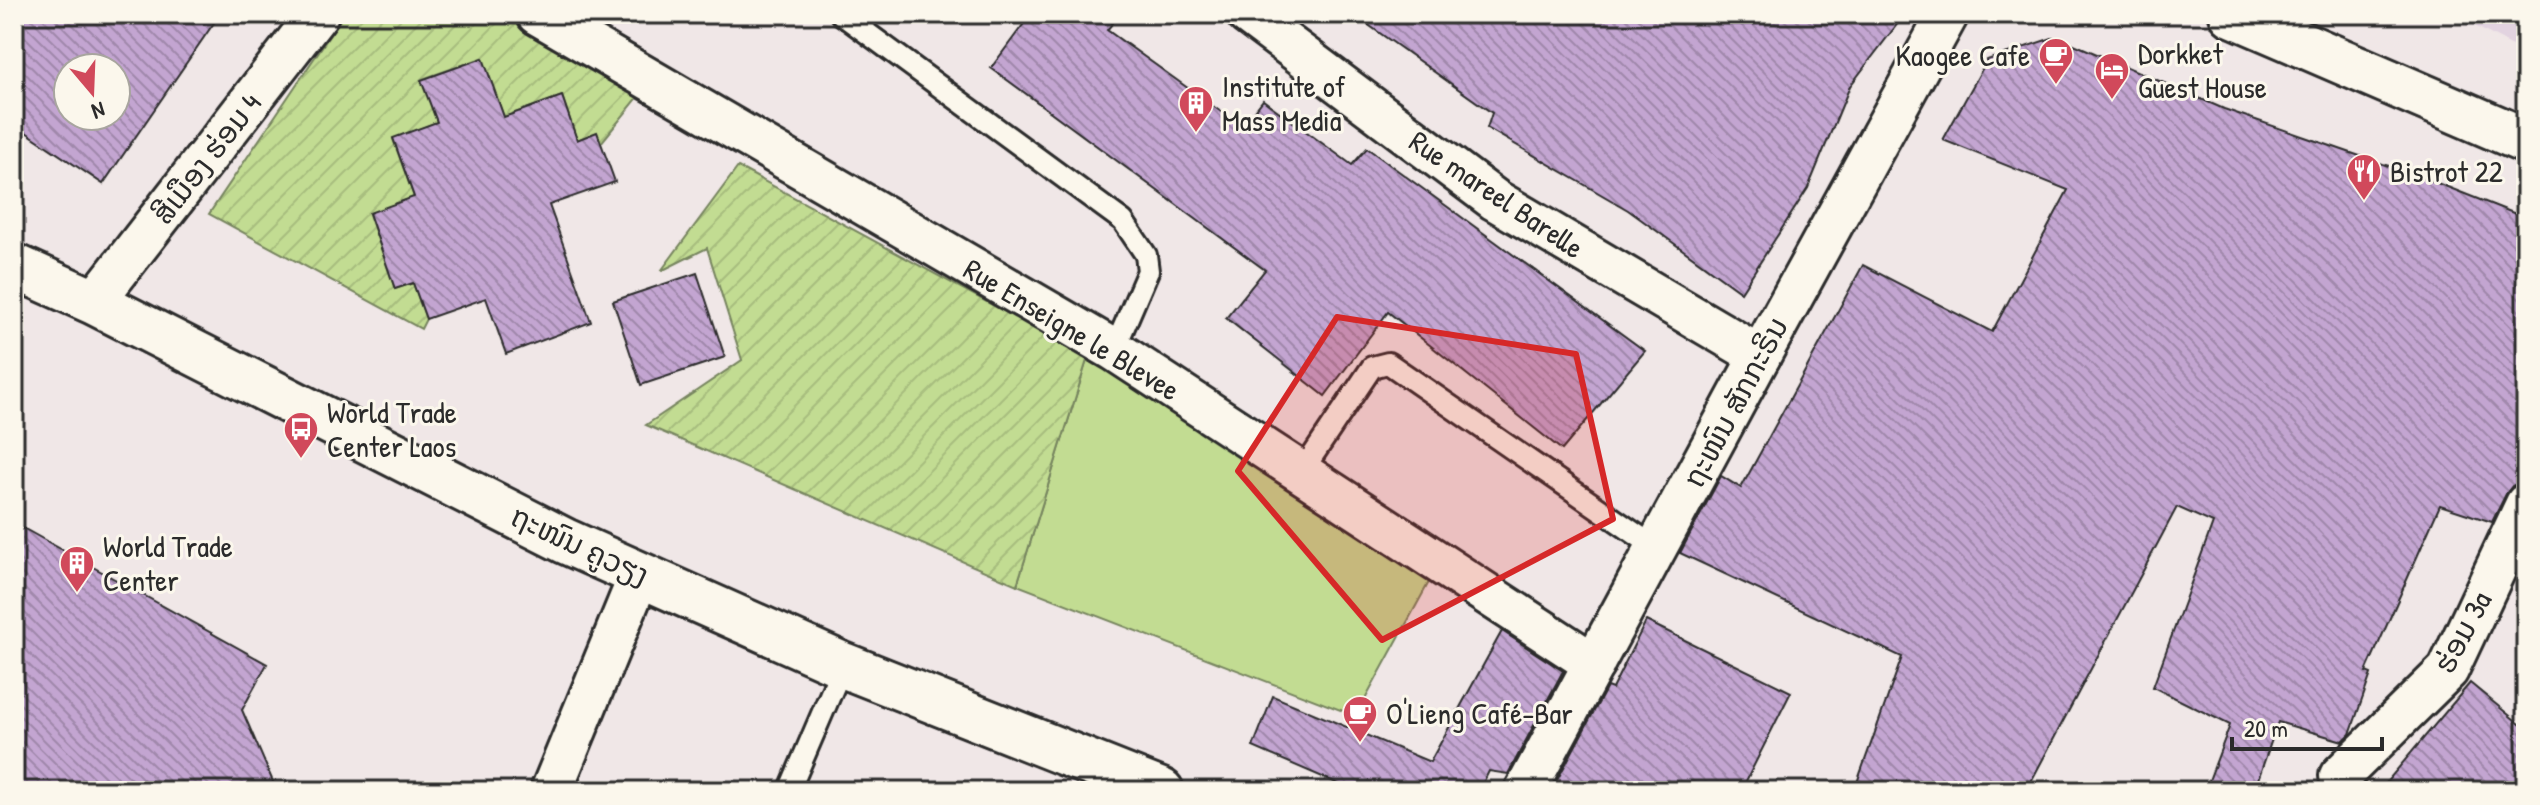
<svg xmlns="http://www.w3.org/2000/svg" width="2540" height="805" font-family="'Patrick Hand','Noto Sans Lao',sans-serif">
<defs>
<pattern id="garden-furrows" width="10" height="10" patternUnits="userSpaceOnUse" patternTransform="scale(2)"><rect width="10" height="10" fill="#c2dc92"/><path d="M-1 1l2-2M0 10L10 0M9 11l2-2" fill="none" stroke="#a7bd7e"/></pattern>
<pattern id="building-back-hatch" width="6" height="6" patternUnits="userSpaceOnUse" patternTransform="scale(2)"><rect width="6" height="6" fill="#c3a5d1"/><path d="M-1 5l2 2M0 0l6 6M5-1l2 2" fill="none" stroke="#9f87aa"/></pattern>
</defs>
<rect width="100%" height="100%" fill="#f0e7e7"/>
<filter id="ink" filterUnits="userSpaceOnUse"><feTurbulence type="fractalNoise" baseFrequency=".0125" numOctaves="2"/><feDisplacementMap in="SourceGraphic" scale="16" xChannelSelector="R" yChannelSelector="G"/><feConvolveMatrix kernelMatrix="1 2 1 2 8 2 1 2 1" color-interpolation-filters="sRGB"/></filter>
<g filter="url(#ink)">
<polygon fill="#e2d3e0" points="2452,14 2526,14 2526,53"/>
<polygon fill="#c2dc92" stroke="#76845e" stroke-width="2" points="1088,357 1435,571 1356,716 1017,585"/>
<g fill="url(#garden-furrows)" stroke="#76845e" stroke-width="2">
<polygon points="344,14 503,14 644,90 601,143 597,132 577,140 562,96 504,117 482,58 422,79 437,122 393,139 414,197 369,214 395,289 413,283 426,319 421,329 209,214"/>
<polygon points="738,167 1088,357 1017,585 646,425 742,360 707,248 661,271"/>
</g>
<g fill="url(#building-back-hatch)" stroke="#2b2b2b" stroke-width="2" fill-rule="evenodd">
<path d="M14,14H220L103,184L14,124ZM68,68H116V116H68Z"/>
<polygon points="1031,14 1120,14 1107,30 1242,127 1263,100 1352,165 1367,148 1645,351 1562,450 1388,312 1325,396 1226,318 1265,270 991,68"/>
<polygon points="1353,14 1905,14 1850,86 1808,188 1741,292 1628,210 1487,128 1492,113"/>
<polygon points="2052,38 2067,41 2224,109 2432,181 2526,218 2526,470 2519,483 2512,486 2506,494 2492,522 2440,505 2366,672 2371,674 2350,734 2343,741 2278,722 2254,791 2205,791 2230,725 2153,687 2213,523 2177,507 2026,791 1854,791 1902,657 1680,553 1721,476 1741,488 1863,265 1992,332 2068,190 1943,140 1987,60"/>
<polygon points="483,58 504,117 562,96 577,140 597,132 615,182 549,205 591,322 506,354 486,298 426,319 413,283 395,289 369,213 414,197 393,138 437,122 421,80"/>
<polygon points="697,273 725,357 641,385 613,301"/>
<polygon points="14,523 267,664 242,710 277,791 14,791"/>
<polygon points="1646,621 1791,692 1741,791 1590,791 1555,784 1607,687 1612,689"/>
<polygon points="1502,631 1563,671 1508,774 1489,771 1482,785 1497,791 1355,791 1253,747 1273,696 1430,762"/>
<polygon points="2470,683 2526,729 2526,791 2379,791"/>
</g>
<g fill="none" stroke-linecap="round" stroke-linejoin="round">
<g stroke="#2b2b2b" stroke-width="26">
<g id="lane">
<polyline points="841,14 1123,221 1146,255 1148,271 1114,350"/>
<polyline points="1301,473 1372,367 1388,363 1656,548"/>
<polyline points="789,791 843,665"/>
</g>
</g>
<g stroke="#2b2b2b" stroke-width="46">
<g id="street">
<polyline points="537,14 1114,350 1594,664"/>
<polyline points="1247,14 1495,200 1760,356"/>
<polyline points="94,302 318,14"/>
<polyline points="2340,776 2448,670 2526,504"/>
<polyline points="551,791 640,574"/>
<polyline points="1525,791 1760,356 1948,14"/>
</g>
</g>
<g stroke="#2b2b2b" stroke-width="50">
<polyline id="secondary" points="14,266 94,302 565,541 843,665 1161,791"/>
</g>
<g stroke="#2b2b2b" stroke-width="50">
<polyline id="primary" points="2232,14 2526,141"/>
</g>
<use href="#lane" stroke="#fbf7ec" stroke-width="20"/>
<use href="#street" stroke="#fbf7ec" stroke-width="40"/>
<use href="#secondary" stroke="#fbf7ec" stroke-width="44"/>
<use href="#primary" stroke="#fbf7ec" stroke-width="44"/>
</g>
</g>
<path fill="#d62828" fill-opacity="0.2" stroke="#d62828" stroke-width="6" stroke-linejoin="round" d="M1337,317L1576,354L1613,519L1382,640L1238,471Z"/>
<defs>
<g id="cafe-pin" transform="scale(1.8)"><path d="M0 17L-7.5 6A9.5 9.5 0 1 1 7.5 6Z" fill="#d1495b" stroke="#fbf7ec"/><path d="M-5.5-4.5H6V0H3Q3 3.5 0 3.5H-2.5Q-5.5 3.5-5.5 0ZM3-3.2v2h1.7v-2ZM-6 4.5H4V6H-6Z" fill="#fff"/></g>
<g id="hotel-pin" transform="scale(1.8)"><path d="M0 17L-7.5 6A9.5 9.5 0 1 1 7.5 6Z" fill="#d1495b" stroke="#fbf7ec"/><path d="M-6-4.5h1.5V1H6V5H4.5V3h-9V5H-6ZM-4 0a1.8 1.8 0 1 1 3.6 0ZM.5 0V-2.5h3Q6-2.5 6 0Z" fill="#fff"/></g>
<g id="building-pin" transform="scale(1.8)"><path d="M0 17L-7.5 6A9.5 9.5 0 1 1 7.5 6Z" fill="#d1495b" stroke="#fbf7ec"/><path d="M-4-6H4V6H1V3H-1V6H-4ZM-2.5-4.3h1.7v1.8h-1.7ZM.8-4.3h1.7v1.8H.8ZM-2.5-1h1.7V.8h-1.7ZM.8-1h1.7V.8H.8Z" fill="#fff"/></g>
<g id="restaurant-pin" transform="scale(1.8)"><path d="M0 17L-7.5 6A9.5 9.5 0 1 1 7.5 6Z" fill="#d1495b" stroke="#fbf7ec"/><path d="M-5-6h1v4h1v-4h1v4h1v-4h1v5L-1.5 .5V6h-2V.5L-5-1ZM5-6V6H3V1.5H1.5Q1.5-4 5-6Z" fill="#fff"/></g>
<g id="bus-pin" transform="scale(1.8)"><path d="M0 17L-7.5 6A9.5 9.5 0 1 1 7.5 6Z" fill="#d1495b" stroke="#fbf7ec"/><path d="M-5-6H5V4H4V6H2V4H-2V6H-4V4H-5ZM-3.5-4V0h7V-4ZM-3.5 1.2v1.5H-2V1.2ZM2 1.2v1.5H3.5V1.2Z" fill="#fff"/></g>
</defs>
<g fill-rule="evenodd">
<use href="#cafe-pin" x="2056" y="55"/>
<use href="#hotel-pin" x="2112" y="70"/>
<use href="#building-pin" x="1196" y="103"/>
<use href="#restaurant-pin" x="2364" y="171"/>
<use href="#bus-pin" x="301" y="429"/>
<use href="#building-pin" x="77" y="563"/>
<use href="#cafe-pin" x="1360" y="713"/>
</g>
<g text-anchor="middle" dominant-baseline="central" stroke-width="6" stroke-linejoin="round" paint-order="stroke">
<g font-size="30" fill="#2b2b2b" stroke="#fbf7ec" text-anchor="start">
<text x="2138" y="53">Dorkket<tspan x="2138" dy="34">Guest House</tspan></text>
<text x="2030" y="55" text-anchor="end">Kaogee Cafe</text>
<text x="1222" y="86">Institute of<tspan x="1222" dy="34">Mass Media</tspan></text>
<text x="2390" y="171">Bistrot 22</text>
<text x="327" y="412">World Trade<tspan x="327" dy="34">Center Laos</tspan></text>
<text x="103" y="546">World Trade<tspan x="103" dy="34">Center</tspan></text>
<text x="1386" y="713">O'Lieng Café-Bar</text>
</g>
<g font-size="30" fill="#2b2b2b" stroke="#fbf7ec">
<text transform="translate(206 158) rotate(-52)">ສີເມືອງ ຮ່ອມ 4</text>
<text transform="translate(1497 194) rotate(34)">Rue mareel Barelle</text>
<text transform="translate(1072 329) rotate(31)">Rue Enseigne le Blevee</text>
<text transform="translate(1735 402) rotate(-62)">ຖະໜົນ ສັກກະຣິນ</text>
<text transform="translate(580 545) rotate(25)">ຖະໜົນ ຄູວຽງ</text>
<text transform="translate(2462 632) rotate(-62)">ຮ່ອມ 3a</text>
</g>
</g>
<rect width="2540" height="805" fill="none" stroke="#fbf7ec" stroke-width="48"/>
<rect x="24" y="24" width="2492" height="757" fill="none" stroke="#2b2b2b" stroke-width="3" filter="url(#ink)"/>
<g transform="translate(92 92) rotate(161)"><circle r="38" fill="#fbf7ec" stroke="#a8a59f" stroke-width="2"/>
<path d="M0-6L14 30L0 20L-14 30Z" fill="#d1495b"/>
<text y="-12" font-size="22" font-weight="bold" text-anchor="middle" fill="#2b2b2b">N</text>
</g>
<path d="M2232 737v12h150v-12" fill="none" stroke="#2b2b2b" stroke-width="4"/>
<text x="2244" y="737" font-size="24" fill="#2b2b2b" stroke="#fbf7ec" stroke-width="6" paint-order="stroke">20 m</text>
</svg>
